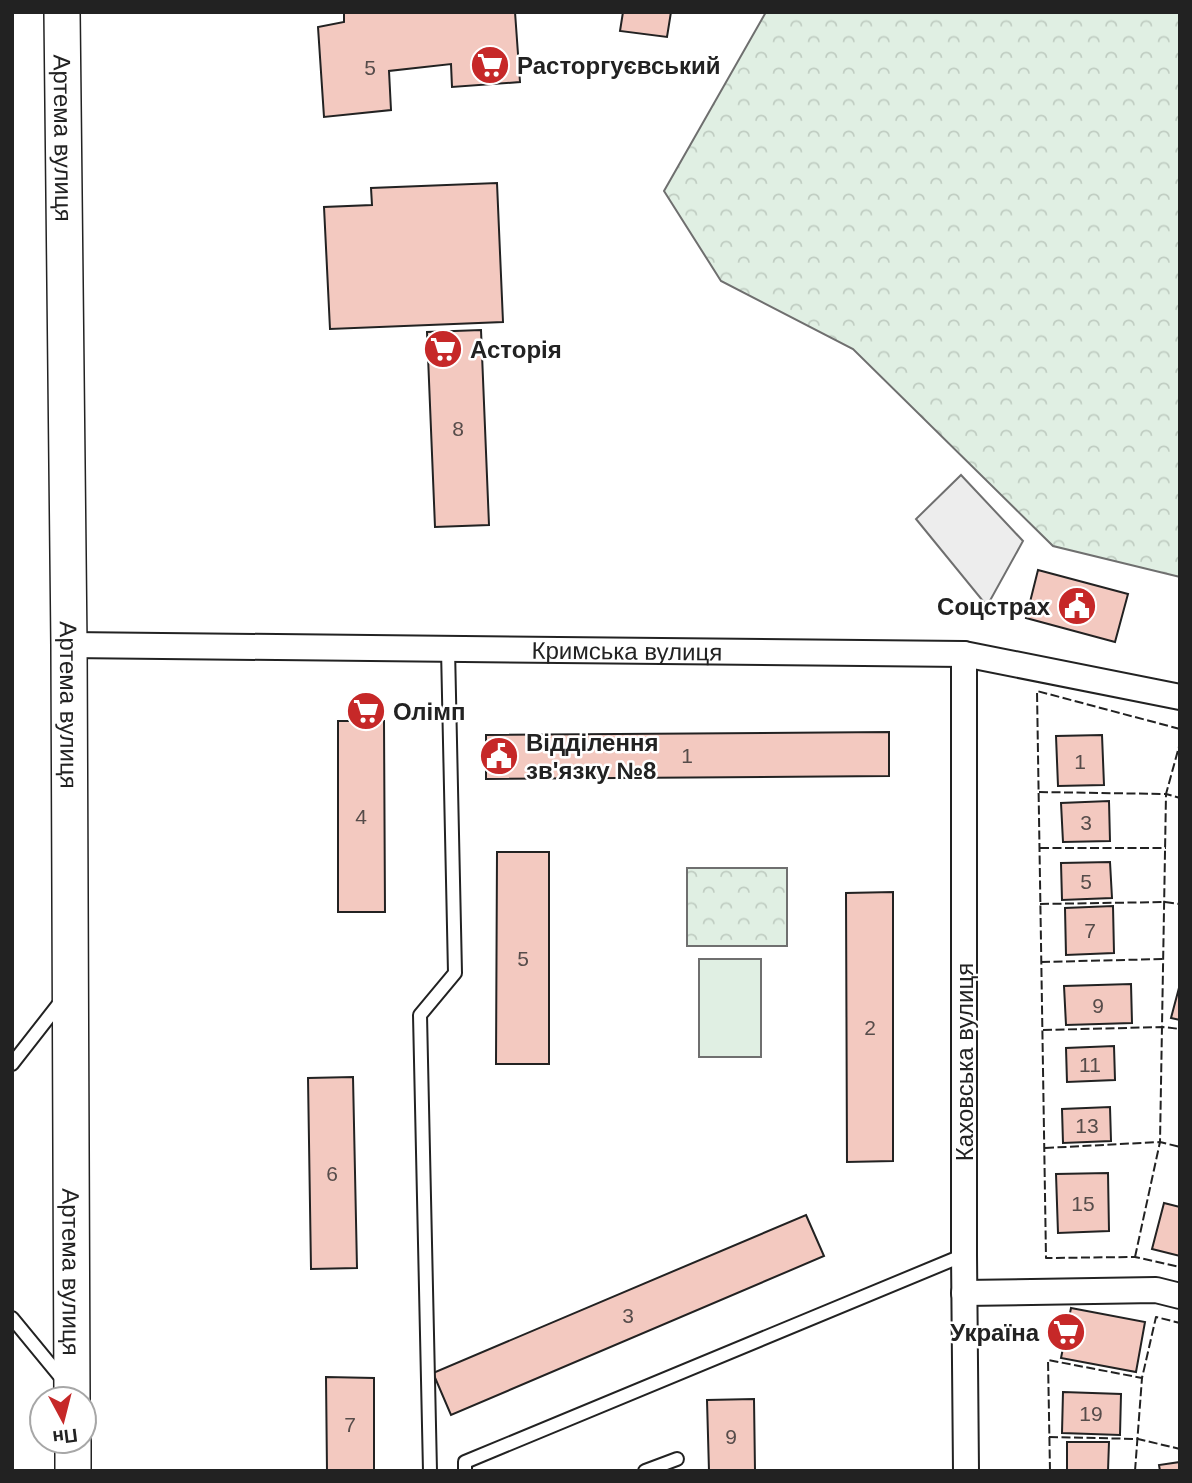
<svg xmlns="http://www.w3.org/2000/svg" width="1192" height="1483" font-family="Arial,sans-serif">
<defs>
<pattern id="forest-crowns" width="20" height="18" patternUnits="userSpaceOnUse" patternTransform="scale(1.75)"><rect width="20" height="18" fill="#e0efe3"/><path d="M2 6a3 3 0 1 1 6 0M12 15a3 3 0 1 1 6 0" fill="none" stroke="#c0cdc2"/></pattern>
</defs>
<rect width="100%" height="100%" fill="#fff"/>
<g fill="url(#forest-crowns)" stroke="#6f6f6f" stroke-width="2">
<polygon points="766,12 1180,12 1180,577 1053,546 853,349 721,281 664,191"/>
<rect x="687" y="868" width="100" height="78"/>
</g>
<rect fill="#e0efe3" stroke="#6f6f6f" stroke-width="2" x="699" y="959" width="62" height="98"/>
<polygon fill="#ededed" stroke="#6f6f6f" stroke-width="2" points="961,475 1023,541 987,606 916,519"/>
<g fill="#f3c9c0" stroke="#222" stroke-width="2">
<polygon points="344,12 515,12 520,82 452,87 451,64 389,71 391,110 324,117 318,27 344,22"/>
<polygon points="623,12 671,12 667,37 620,31"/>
<polygon points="497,183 503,322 330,329 324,207 372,205 371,188"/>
<polygon points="481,330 489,525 435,527 427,332"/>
<polygon points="1038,570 1128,594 1115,642 1026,618"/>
<polygon points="338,721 384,721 385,912 338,912"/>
<polygon points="889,732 889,776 486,779 486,735"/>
<polygon points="1102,735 1104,785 1058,786 1056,736"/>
<polygon points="1109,801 1110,841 1063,842 1061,803"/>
<polygon points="497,852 549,852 549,1064 496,1064"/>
<polygon points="1110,862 1112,898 1062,900 1061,863"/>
<polygon points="893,892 893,1161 847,1162 846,893"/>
<polygon points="1113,906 1114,953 1066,955 1065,908"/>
<polygon points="1131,984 1132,1023 1066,1025 1064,986"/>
<polygon points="1180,984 1180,1020 1171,1018"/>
<polygon points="1114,1046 1115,1080 1067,1082 1066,1048"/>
<polygon points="353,1077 357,1268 311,1269 308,1078"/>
<polygon points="1110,1107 1111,1141 1063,1143 1062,1109"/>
<polygon points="1108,1173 1109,1231 1058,1233 1056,1174"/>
<polygon points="1164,1203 1180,1207 1180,1256 1152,1249"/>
<polygon points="806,1215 824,1256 451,1415 433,1373"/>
<polygon points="1071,1308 1145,1322 1136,1372 1061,1358"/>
<polygon points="326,1377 374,1378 374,1471 327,1471"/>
<polygon points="1063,1392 1121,1394 1120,1435 1062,1433"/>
<polygon points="754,1399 755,1471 709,1471 707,1400"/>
<polygon points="1067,1442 1109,1442 1108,1471 1067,1471"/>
<polygon points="1180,1462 1180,1471 1160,1471 1159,1465"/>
</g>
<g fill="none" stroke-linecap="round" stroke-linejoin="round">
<g stroke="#222" stroke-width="16">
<g id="lane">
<polyline points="12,1064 62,1000"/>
<polyline points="12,1318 63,1380"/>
<polyline points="430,1471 420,1015 455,973 448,649"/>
<polyline points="465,1471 465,1462 964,1255"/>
<polyline points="645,1471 677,1459"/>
</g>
</g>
<g stroke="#222" stroke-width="28">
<g id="street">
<path id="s1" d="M69,645L964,654L1180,697"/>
<polyline points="964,654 964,1255 966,1471"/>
<polyline points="964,1293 1156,1290 1180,1296"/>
</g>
</g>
<g stroke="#222" stroke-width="38">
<g id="secondary">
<path id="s2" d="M62,12L69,645L72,1399"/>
<polyline points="73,1441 73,1471"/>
</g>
</g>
<use href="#lane" stroke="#fff" stroke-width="12"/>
<use href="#street" stroke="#fff" stroke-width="24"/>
<use href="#secondary" stroke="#fff" stroke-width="35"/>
<g stroke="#222" stroke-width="2" stroke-dasharray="9 3.5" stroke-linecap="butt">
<polyline points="1180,729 1037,691 1046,1258 1135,1257 1180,1267"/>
<polyline points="1039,792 1166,794 1180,743"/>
<polyline points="1040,848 1166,848"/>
<polyline points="1040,904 1165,902 1180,904"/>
<polyline points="1041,962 1163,959"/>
<polyline points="1043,1030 1163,1027 1180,1029"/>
<polyline points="1045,1148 1160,1142 1180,1147"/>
<polyline points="1135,1257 1160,1142 1166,794 1180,798"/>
<polyline points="1049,1437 1138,1439 1180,1449"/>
<polyline points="1050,1471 1048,1360 1142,1378 1156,1317 1180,1323"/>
<polyline points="1135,1471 1142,1378"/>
</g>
</g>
<defs>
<g id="supermarket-disc" transform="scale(2.0125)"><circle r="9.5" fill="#c62828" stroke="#fff"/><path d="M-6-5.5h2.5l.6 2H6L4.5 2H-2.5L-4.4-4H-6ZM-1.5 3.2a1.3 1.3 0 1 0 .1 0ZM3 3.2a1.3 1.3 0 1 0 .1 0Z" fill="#fff"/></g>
<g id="civic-disc" transform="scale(2.0125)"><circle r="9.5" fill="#c62828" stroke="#fff"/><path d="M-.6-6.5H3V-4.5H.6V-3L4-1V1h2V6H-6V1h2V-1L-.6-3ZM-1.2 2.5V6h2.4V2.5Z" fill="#fff"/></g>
</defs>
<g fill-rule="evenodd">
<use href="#supermarket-disc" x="490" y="65"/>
<use href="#supermarket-disc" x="443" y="349"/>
<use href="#civic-disc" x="1077" y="606"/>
<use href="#supermarket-disc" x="366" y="711"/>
<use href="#civic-disc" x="499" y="756"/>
<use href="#supermarket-disc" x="1066" y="1332"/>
</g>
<g text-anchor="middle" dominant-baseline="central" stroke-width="5" stroke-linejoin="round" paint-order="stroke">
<g font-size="21" fill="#564c4a">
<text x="370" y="67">5</text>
<text x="458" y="428">8</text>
<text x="687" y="755">1</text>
<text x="1080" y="761">1</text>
<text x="361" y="816">4</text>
<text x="1086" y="822">3</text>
<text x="1086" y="881">5</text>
<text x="1090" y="930">7</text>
<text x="523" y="958">5</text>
<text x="1098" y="1005">9</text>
<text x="870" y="1027">2</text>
<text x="1090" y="1064">11</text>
<text x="1087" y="1125">13</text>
<text x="332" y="1173">6</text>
<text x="1083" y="1203">15</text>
<text x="628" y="1315">3</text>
<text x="1091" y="1413">19</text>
<text x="350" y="1424">7</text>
<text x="731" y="1436">9</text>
</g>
<g font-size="24" font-weight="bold" fill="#222" stroke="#fff" text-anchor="start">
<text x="517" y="65">Расторгуєвський</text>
<text x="470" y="349">Асторія</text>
<text x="1050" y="606" text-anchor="end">Соцстрах</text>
<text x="393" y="711">Олімп</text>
<text x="526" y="742">Відділення<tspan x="526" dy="28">зв'язку №8</tspan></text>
<text x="1039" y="1332" text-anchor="end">Україна</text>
</g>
<g font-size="24" fill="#222" stroke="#fff">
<text stroke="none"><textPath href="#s2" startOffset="126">Артема вулиця</textPath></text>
<text stroke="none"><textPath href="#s1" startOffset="558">Кримська вулиця</textPath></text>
<text stroke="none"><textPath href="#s2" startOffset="693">Артема вулиця</textPath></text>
<text transform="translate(964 1062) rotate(-90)">Каховська вулиця</text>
<text stroke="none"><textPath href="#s2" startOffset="1260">Артема вулиця</textPath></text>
</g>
</g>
<rect width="1192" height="1483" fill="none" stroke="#222222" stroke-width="28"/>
<g transform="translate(63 1420) rotate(173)"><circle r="33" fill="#ffffff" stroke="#a7a7a7" stroke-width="2"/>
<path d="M0-5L12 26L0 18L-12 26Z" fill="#c62828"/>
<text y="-10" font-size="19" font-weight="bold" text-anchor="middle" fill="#222222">Пн</text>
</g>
</svg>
